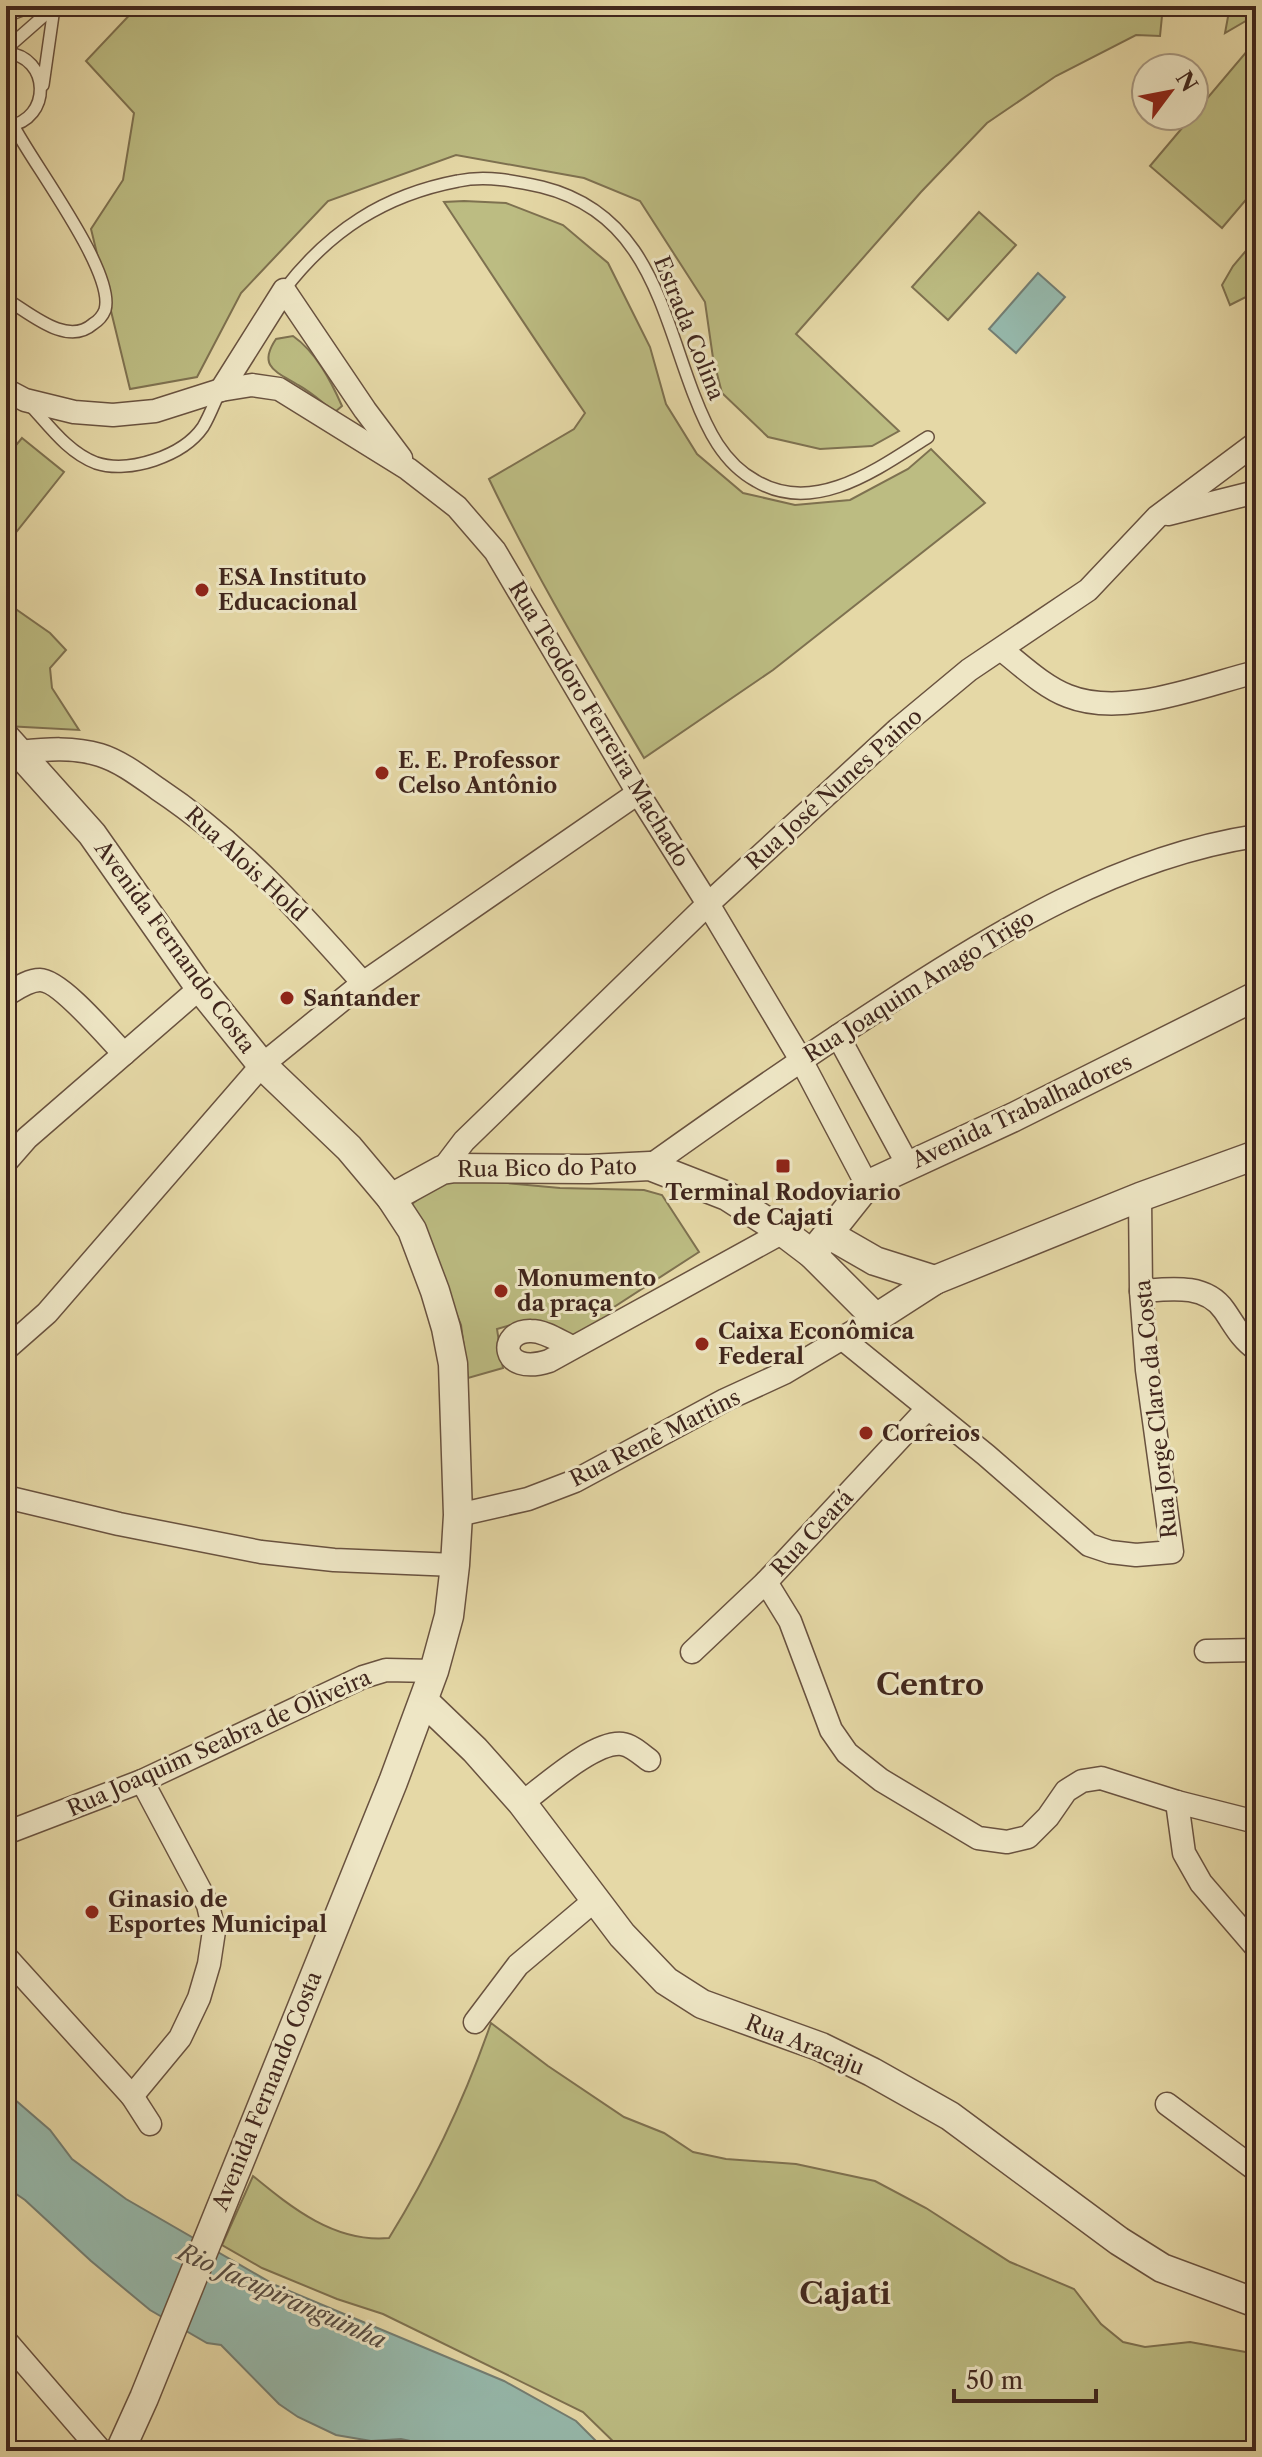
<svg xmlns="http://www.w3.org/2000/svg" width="1262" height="2457" font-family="'Libre Caslon Text',serif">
<rect width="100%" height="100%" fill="#e5d8a6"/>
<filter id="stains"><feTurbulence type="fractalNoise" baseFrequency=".0025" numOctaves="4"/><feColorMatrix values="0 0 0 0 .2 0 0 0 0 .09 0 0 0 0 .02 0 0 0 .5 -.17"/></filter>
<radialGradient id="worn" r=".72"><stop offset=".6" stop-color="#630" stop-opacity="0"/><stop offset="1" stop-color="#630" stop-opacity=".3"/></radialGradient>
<g fill="#bcbc82" stroke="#7e7150" stroke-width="2">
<polygon points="138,6 1163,6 1160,36 1136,35 1056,76 987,123 921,192 796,334 899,431 872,446 820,449 768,437 722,393 713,358 705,302 640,201 584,178 456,155 328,201 241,293 197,377 130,389 91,229 123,180 134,113 86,61"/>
<polygon points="1230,6 1256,6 1256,15 1225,33"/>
<polygon points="1253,44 1256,46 1256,188 1222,228 1150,166"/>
<path d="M464,201L506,203L563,225L608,263L650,347L666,404L697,454L743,493L795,505L850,500L908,469L931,449L985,503L773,670L644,758C590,666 535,575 489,479L574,429L585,413C537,344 491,273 444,202Z"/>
<polygon points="979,212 1016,245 948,320 912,287"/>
<polygon points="1256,239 1256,292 1230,305 1222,285 1233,266"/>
<path d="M293,336C316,352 331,381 342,406L335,412C323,403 311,392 298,385C277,372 257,367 276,339Z"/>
<polygon points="22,438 64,472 6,545 6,457"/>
<polygon points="6,599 10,605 50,633 66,650 50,668 52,688 79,730 6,726"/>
<polygon points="453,1178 560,1188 644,1190 662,1195 699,1252 611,1309 617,1317 569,1340 525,1321 497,1329 503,1368 468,1378 461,1325 412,1204 426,1193"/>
<path d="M491,2023L548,2066L624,2117L664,2133L693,2152L726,2159L796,2164L875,2181L926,2208L1010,2262L1074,2289L1101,2324L1123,2342L1145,2347L1190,2342L1251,2353L1256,2357V2451H623L583,2412L383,2314L337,2299L262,2268L222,2245L253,2176C292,2208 335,2243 389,2238C431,2170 465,2098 491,2023Z"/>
</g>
<g fill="#96b9ac" stroke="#747e73" stroke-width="2">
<polygon points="1038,273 1065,297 1016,353 989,329"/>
<polygon points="6,2092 50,2130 72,2159 126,2199 275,2285 504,2381 576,2421 606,2451 436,2451 415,2442 401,2439 371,2441 336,2435 298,2417 279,2404 221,2345 207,2343 150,2310 91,2261 25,2200 6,2187"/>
</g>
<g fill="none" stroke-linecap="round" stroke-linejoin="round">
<g stroke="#69523f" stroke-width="14">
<g id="service">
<polyline points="6,16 33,6"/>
<polyline points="6,49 55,6"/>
<path d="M6,53C51,56 52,120 8,126"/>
<polyline points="43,85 54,8"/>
<path d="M284,290C329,231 384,195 458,181C486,175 515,181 542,187C647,213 661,309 694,395C707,429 723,463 756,481C815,516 879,468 928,437"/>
<path d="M6,299C30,313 67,347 93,324C98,321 103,315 105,310C116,272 32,163 13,125"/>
<path d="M31,406C50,427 69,453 96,463C129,474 183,456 203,427C209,417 214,404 219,393"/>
</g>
</g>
<g stroke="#69523f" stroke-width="25">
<g id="minor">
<polyline points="6,390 25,400 74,412 113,415 155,411 221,390 252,385 279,389 408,469 457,507 495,551 638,793 708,904 801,1060 867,1185"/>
<polyline points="221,390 284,290 365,410 401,458"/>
<polyline points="1168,514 1256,492"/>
<path d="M1002,650C1021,665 1044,687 1068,696C1123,718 1201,686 1256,672"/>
<path d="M20,752C47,749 74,747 100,755C120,761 141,777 158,789C238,842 300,912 363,983"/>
<path d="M6,995C16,989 28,980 40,980C60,980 108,1037 124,1054"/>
<polyline points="838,1036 908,1165"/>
<polyline points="6,1162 27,1138 200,988"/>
<path d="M650,1166C727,1111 805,1057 885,1005C998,931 1119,857 1256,836"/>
<polyline points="442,1170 464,1141 708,904 898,729 969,670 1088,590 1157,517 1256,443"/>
<path d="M1141,1291C1169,1289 1205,1283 1224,1310C1234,1324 1241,1339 1256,1349"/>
<polyline points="843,1339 986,1455 1089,1545 1110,1552 1136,1555 1172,1552 1147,1370 1141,1291 1140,1197"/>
<path d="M572,1347C559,1341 545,1331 531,1331C498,1330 499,1377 549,1361L783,1232"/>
<polyline points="6,1349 47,1313 262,1065 363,983 638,793"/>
<polyline points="6,1497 119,1524 261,1552 334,1560 455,1565"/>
<polyline points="458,1515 528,1499 575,1481 725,1400 784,1373 876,1318"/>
<polyline points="766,1582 790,1621 831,1730 847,1753 881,1780 978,1838 1007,1842 1028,1837 1048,1817 1066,1791 1082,1781 1101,1778 1177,1802 1256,1822"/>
<polyline points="1206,1651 1256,1650"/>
<polyline points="692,1652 766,1582 927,1409"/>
<polyline points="1177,1802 1184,1853 1201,1883 1256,1947"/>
<path d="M522,1803C545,1786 594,1741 622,1744C631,1745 641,1754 649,1760"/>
<polyline points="6,1833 142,1781 363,1677 386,1670 434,1671"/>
<polyline points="6,1957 132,2096 150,2124"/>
<polyline points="475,2022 518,1965 595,1900"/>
<polyline points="132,2096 180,2038 199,1998 209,1964 214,1931 208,1905 142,1781"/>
<polyline points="1167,2104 1256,2170"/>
<polyline points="6,2341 101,2451"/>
</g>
</g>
<g stroke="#69523f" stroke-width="31">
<g id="tertiary">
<polyline points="6,738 92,834 200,988 262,1065 349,1148 391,1198 412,1230 435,1291 446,1328 453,1364 458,1515 455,1565 449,1616 434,1671 393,1782 144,2398 120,2451"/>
<polyline points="391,1198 442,1170 455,1168 589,1169 650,1166 727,1196 783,1232 812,1254 876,1318 935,1280 1140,1197 1256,1155"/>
<polyline points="828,1234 875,1261 935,1280"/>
<polyline points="812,1254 867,1185 1014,1117 1256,996"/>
<polyline points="425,1702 475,1750 522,1803 622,1935 666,1981 702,2004 821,2047 872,2072 950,2116 1119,2241 1162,2268 1256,2303"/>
</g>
</g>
<use href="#service" stroke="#eee6c5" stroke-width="11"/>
<use href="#minor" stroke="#eee6c5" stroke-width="22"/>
<use href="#tertiary" stroke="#eee6c5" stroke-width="28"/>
</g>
<g fill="#8f2418" stroke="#eee6c5" stroke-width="3">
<circle cx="202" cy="590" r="8"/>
<circle cx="382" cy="773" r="8"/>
<circle cx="287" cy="998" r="8"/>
<rect x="775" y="1158" width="16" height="16" rx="4"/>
<circle cx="501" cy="1291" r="8"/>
<circle cx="702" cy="1344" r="8"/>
<circle cx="866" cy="1433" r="8"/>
<circle cx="92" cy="1912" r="8"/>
</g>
<g text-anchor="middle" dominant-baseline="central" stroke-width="6" stroke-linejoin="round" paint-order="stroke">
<g font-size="22" fill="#40261d" stroke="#eee6c5">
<text transform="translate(689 328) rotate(68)">Estrada Colina</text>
<text transform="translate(599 724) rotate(59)">Rua Teodoro Ferreira Machado</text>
<text transform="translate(834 789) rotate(-42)">Rua José Nunes Paino</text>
<text transform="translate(246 864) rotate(43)">Rua Alois Hold</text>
<text transform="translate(175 947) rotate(54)">Avenida Fernando Costa</text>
<text transform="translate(919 986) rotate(-32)">Rua Joaquim Anago Trigo</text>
<text transform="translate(1022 1111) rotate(-25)">Avenida Trabalhadores</text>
<text transform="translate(547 1168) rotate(-1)">Rua Bico do Pato</text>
<text transform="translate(1156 1409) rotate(-96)">Rua Jorge Claro da Costa</text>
<text transform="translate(655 1438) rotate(-27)">Rua Renê Martins</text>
<text transform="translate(812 1533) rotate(-47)">Rua Ceará</text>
<text transform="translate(219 1743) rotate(-24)">Rua Joaquim Seabra de Oliveira</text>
<text transform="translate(805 2045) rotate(22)">Rua Aracaju</text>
<text transform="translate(267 2091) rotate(-68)">Avenida Fernando Costa</text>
</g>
<g font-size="22" font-weight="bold" fill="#40261d" stroke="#eee6c5" text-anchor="start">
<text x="218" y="577">ESA Instituto<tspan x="218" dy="25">Educacional</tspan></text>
<text x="398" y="760">E. E. Professor<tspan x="398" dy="25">Celso Antônio</tspan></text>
<text x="303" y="998">Santander</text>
<text x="783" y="1192" text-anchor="middle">Terminal Rodoviario<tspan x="783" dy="25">de Cajati</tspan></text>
<text x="517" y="1278">Monumento<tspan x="517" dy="25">da praça</tspan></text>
<text x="718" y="1331">Caixa Econômica<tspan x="718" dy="25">Federal</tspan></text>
<text x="882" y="1433">Correios</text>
<text x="108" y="1899">Ginasio de<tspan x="108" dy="25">Esportes Municipal</tspan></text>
</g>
<g font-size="24" font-style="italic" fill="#564b41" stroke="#eee6c5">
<text transform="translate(282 2296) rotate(24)">Rio Jacupiranguinha</text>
</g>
<g font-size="30" font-weight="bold" fill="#40261d" stroke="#eee6c5">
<text x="930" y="1684">Centro</text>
<text x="845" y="2293">Cajati</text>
</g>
</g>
<rect width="1262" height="2457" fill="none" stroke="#e5d8a6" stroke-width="32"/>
<rect x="8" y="8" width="1246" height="2441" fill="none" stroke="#40261d" stroke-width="4"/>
<rect x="16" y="16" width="1230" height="2425" fill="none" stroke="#40261d" stroke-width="2"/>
<g transform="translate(1170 92) rotate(58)"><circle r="38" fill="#eee6c5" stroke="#a89982" stroke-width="2"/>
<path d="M0-6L14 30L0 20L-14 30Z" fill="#8f2418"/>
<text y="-12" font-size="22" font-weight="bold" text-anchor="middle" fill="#40261d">N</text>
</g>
<path d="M954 2389v12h142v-12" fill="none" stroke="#40261d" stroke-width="4"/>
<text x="966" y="2389" font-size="24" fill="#40261d" stroke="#eee6c5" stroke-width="6" paint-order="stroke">50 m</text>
<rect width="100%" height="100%" filter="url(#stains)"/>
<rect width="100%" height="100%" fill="url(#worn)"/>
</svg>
